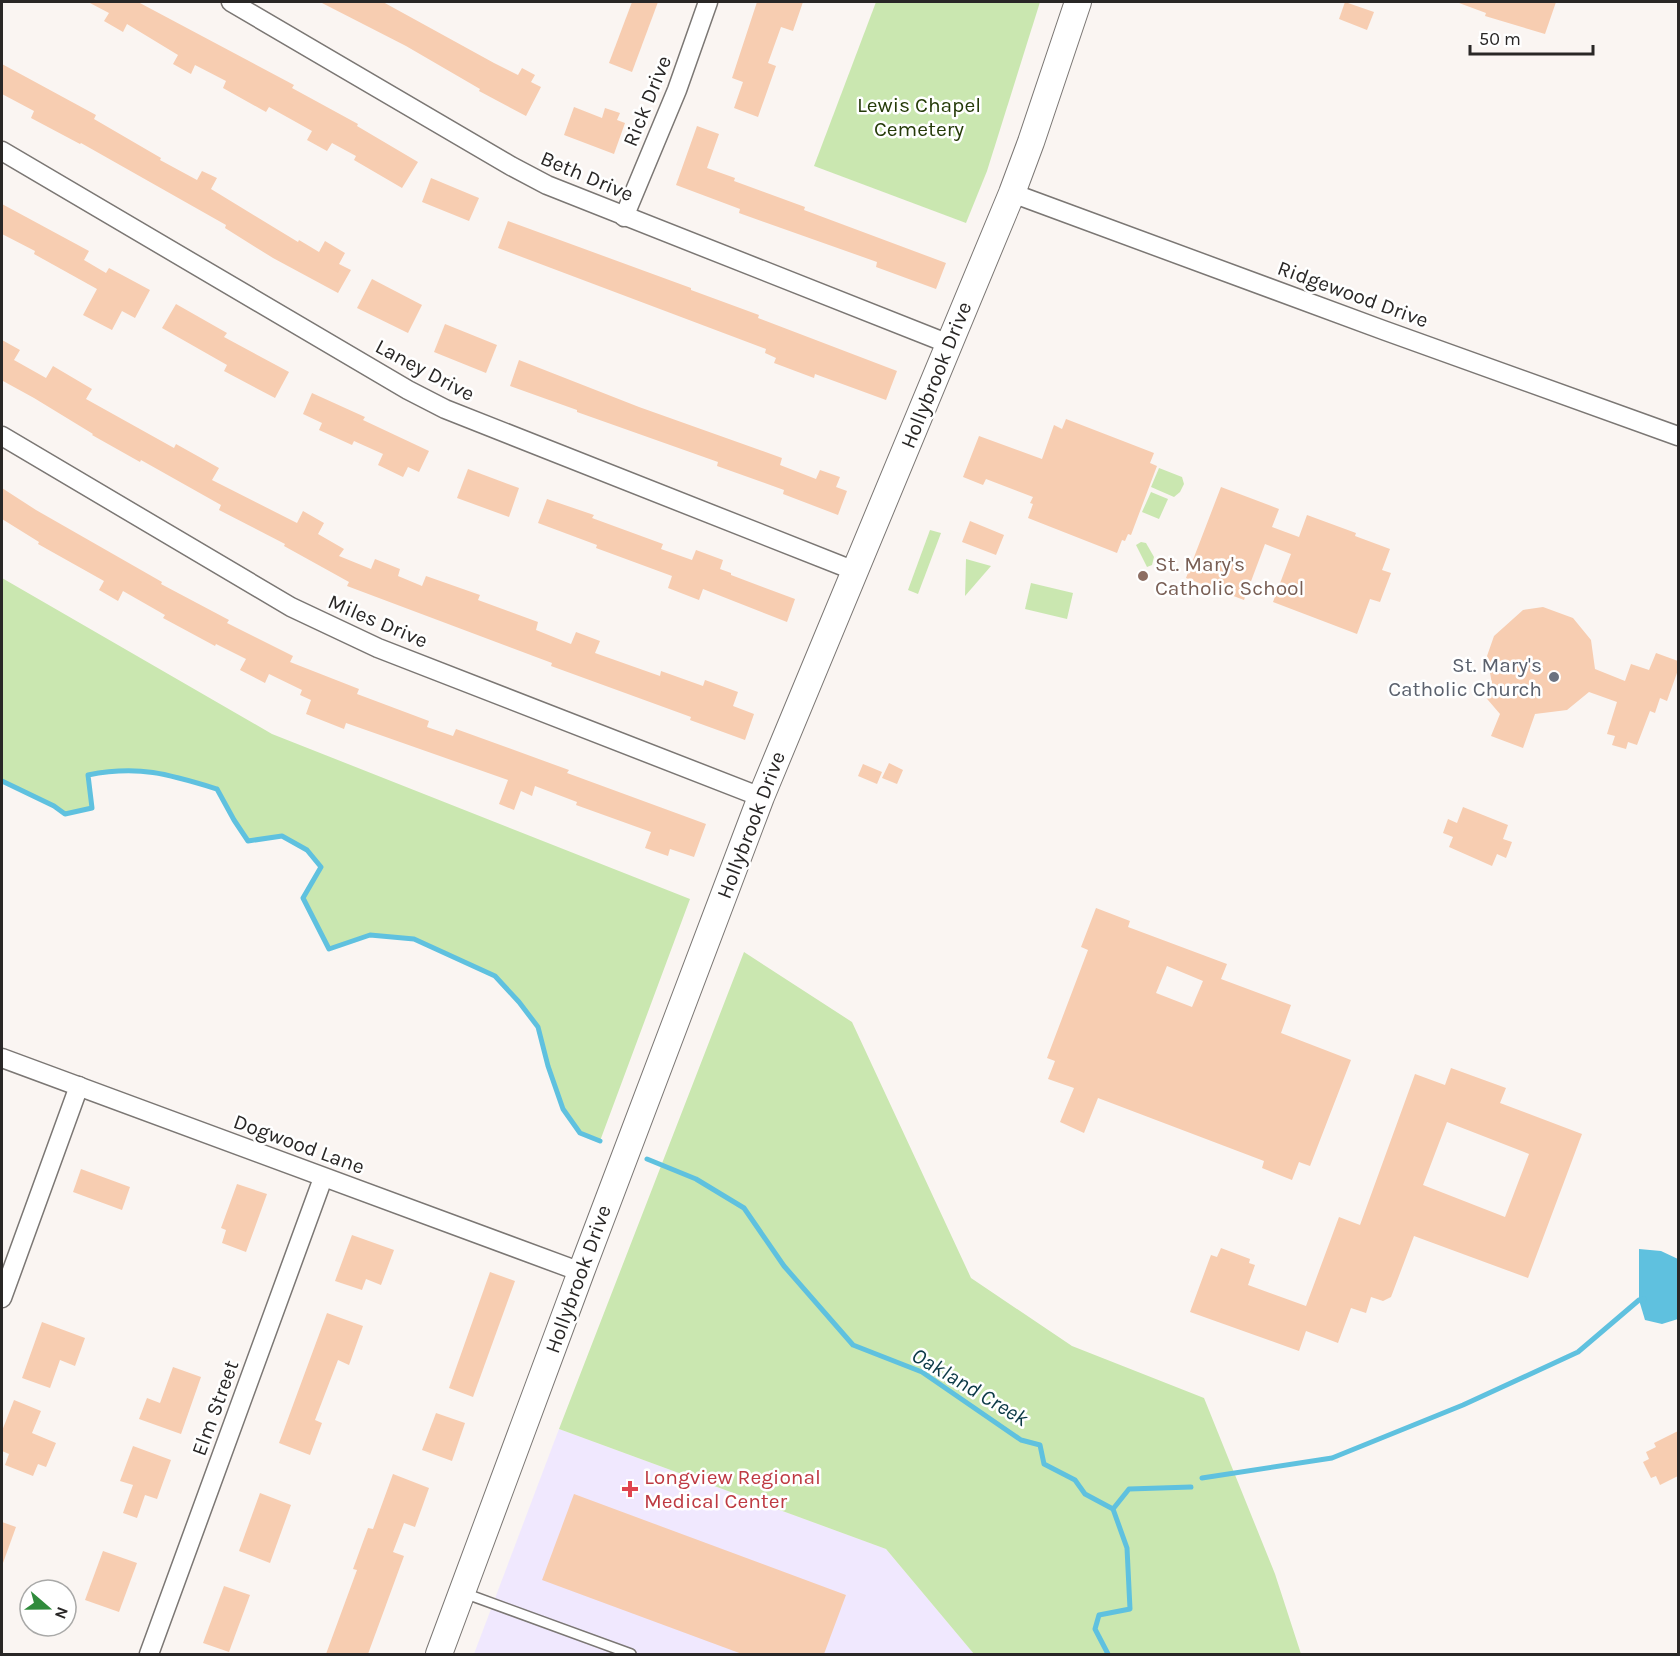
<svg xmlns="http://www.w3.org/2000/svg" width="1680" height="1656" font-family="Karla,sans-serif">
<rect width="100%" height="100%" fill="#faf5f2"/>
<polygon fill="#f0e8fe" points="559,1429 886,1549 974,1654 474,1654"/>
<g fill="#cae7b0">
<polygon points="876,2 1040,2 987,171 966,223 814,166"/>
<polygon points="1159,468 1182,477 1184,484 1180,492 1174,497 1151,487"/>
<polygon points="1151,492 1168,499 1159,519 1142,512"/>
<polygon points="930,530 941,533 918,594 908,590"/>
<polygon points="1141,542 1146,543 1154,557 1152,565 1147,567 1136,545"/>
<polygon points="966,559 991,566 965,596"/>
<path d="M2,578L272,734L690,899L600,1141L580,1133L563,1109L538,1027L495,976L414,939L370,935L329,949L303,898L321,866L307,850L282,836L248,841L217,789C170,775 137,765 88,775L92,808L65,814L54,806L2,781Z"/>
<polygon points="1031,583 1073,593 1067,619 1025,609"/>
<polygon points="744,952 852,1022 971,1278 1072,1346 1204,1398 1275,1574 1301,1654 974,1654 886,1549 559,1429"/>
</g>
<polygon fill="#5fc1df" points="1639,1249 1661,1251 1678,1259 1678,1319 1662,1324 1645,1320 1639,1300"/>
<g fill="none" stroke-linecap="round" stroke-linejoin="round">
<g stroke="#5fc1df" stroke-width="5">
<path d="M2,781L54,806L65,814L92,808L88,775C139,765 168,774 217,789L234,820L248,841L282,836L307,850L321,867L303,898L329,949L370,935L414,939L495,976L519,1002L538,1027L548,1066L563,1109L580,1133L600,1141"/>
<polyline points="647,1159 696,1179 744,1208 784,1266 853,1345 922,1372 1021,1440 1040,1445 1044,1464 1075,1480 1085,1494 1113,1509 1127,1548 1130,1609 1099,1615 1095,1629 1108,1654"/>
<polyline points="1202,1478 1332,1458 1463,1405 1578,1352 1639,1300 1644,1299"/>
<polyline points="1113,1509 1129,1489 1191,1487"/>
</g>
</g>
<g fill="#f7cdb1" fill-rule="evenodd">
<polygon points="88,2 138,2 294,85 292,88 358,124 357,126 418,162 402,188 354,160 356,156 332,143 327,151 307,140 312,131 269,107 266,112 223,88 226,81 195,65 191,74 173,64 178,55 127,24 123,32 104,21 109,13"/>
<polygon points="320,2 383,2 494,63 518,75 522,68 535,75 531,82 541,87 526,116 479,91 480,89 406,46"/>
<polygon points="632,2 658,2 632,72 609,63"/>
<polygon points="757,2 803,2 793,31 781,27 768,63 776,66 758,117 734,108 743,82 732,78"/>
<polygon points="1345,2 1374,12 1367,30 1339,19"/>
<polygon points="1459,2 1556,2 1545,34 1485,16 1486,13 1459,3"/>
<polygon points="2,64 96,115 94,119 161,158 160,160 197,180 202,171 217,178 211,189 298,242 299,240 319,252 325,241 345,253 339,264 351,270 338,293 273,258 225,228 226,225 81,143 80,144 31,118 34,111 2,94"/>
<polygon points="574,107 602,118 605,108 620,113 617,120 625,123 614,154 564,135"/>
<polygon points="697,126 719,134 707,168 735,178 734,181 805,207 804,210 946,263 936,289 876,267 877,262 739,213 740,209 676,185"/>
<polygon points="431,178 479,198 469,221 422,202"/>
<polygon points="2,204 89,251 84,260 106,273 109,268 150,290 135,318 122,311 112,330 83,315 97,289 34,254 35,251 2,234"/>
<polygon points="508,221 691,288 691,290 759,315 758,318 897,371 886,400 815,374 814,378 774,363 776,358 765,353 766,349 498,248"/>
<polygon points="372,279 422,305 408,333 357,308"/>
<polygon points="176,304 227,333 224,337 289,372 275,398 224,371 227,365 162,328"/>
<polygon points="445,324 497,345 486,373 434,352"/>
<polygon points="2,340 20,350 14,360 46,378 53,366 92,389 86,399 174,448 176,444 219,468 212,480 297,523 303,511 324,523 318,534 344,549 339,556 371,569 375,559 400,569 398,576 422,586 426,576 480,595 478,600 538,622 536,630 571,644 576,632 600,641 595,653 660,676 661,671 703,686 705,680 738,692 733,706 754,714 745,740 690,720 691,717 551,666 552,663 347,586 349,582 284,546 285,544 219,510 221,505 141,460 140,462 92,435 93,434 34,398 3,381 2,383"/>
<polygon points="519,360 639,407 782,458 780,465 816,479 820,470 840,477 836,487 847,491 838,515 783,494 784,490 717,466 718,462 577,412 577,410 510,386"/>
<polygon points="312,393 365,417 363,420 429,451 419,472 408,467 403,477 378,465 383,454 354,441 352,445 319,430 322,423 303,414"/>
<polygon points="1066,419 1154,453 1150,463 1157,466 1131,535 1128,534 1125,541 1122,540 1117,553 1028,518 1033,504 1030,503 1033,497 986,479 983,485 963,477 979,436 1042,459 1054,425 1062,429"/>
<polygon points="468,469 519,488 509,517 457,498"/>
<polygon points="1221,487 1279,509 1272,527 1299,537 1307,515 1356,533 1355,536 1390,549 1382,570 1391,573 1380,602 1370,599 1357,634 1273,602 1291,554 1265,544 1244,600 1186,578"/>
<polygon points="2,488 36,510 162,582 161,584 229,620 227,623 293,656 290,662 359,689 357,694 429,721 427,727 453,736 456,729 569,770 567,773 706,824 694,857 670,849 668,856 645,848 651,832 576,805 577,802 535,786 532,796 521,791 514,810 499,804 508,780 346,723 344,729 306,714 311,700 300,695 302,690 269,674 265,683 240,670 246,659 216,644 215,646 163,618 165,615 123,591 118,601 99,590 104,581 38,544 39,542 2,519"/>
<polygon points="547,499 594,515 592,518 663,544 661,549 692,560 696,550 723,560 720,569 731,573 731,575 795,599 787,622 703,589 699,600 668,588 672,576 596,548 597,545 538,523"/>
<polygon points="970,521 1004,535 996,555 962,542"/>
<polygon points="1543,607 1573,618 1591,640 1595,669 1625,681 1631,664 1649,670 1656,653 1678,661 1678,670 1667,701 1660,698 1655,713 1650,711 1637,745 1628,742 1626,749 1612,745 1615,736 1607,734 1617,702 1589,692 1567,710 1535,714 1523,748 1491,736 1500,714 1482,693 1492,684 1487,656 1494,636 1523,610"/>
<polygon points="889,763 903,770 897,784 882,778"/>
<polygon points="863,764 882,772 877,784 858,776"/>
<polygon points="1463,807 1508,825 1503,839 1512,842 1506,858 1497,854 1492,866 1449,847 1453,837 1443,833 1448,819 1457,823"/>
<path d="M1096,908L1130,921L1128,927L1227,964L1221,979L1291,1005L1281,1033L1351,1060L1310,1166L1299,1162L1292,1180L1262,1168L1264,1161L1098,1098L1084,1133L1060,1122L1074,1088L1048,1079L1055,1061L1047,1058L1088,950L1081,947ZM1167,966L1203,981L1192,1007L1156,993Z"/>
<path d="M1451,1068L1506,1088L1500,1103L1582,1134L1528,1278L1414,1236L1391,1297L1383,1301L1371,1297L1366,1313L1351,1308L1338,1343L1306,1331L1299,1351L1190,1312L1211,1255L1217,1257L1221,1248L1250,1259L1249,1263L1255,1265L1248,1285L1306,1306L1339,1217L1360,1225L1415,1074L1445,1085ZM1447,1122L1529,1154L1505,1217L1423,1185Z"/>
<polygon points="81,1169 130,1187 122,1210 73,1192"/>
<polygon points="237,1184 267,1194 246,1252 222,1243 226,1230 221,1228"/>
<polygon points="352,1235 394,1250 381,1285 366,1279 362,1290 335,1281"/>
<polygon points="490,1272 515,1281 473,1397 449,1388"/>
<polygon points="327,1313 363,1326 349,1365 338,1360 315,1420 322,1423 310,1455 279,1443"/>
<polygon points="42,1322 85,1338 75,1366 60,1360 50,1388 22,1378"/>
<polygon points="173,1367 201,1377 181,1434 139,1419 147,1398 160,1403"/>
<polygon points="14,1400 41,1411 32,1433 56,1443 46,1467 38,1464 33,1476 5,1465 9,1454 2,1451 2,1431"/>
<polygon points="436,1413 465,1423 452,1461 422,1450"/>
<polygon points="1678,1431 1678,1476 1660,1485 1656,1476 1651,1478 1643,1462 1649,1459 1646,1452 1656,1447 1654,1443"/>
<polygon points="133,1446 171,1460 157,1499 145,1495 137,1518 123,1513 133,1485 120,1481"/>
<polygon points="393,1474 429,1488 415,1527 404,1523 393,1552 404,1556 368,1654 326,1654 357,1570 353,1569 368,1528 373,1529"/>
<polygon points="260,1493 291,1505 270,1563 239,1551"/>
<polygon points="574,1494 846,1595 824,1654 742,1654 542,1580"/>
<polygon points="2,1522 16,1527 3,1563 2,1563"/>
<polygon points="103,1551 137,1563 119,1612 85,1600"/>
<polygon points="224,1586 250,1595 229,1652 203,1643"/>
</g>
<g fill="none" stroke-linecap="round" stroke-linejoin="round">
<g stroke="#7b7774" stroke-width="12">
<polyline id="service" points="464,1593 631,1654"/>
</g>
<g stroke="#7b7774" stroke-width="21">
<g id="minor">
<polyline points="231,2 511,166 547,185 949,344"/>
<polyline points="2,151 408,390 445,409 855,571"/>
<polyline points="1012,193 1383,330 1678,436"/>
<polyline points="624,217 677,90 708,2"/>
<polyline points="2,436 291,607 378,648 761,797"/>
<polyline points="2,1058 581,1272"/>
<polyline points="2,1298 79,1086"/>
<polyline points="149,1654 323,1178"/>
</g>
</g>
<g stroke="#7b7774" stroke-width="28">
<polyline id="secondary" points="439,1654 581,1272 761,797 1012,193 1031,142 1078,2"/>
</g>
<use href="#service" stroke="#fff" stroke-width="9"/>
<use href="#minor" stroke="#fff" stroke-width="18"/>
<use href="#secondary" stroke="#fff" stroke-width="26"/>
</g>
<circle fill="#8d6e63" stroke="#fff" stroke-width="2" cx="1143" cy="576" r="6"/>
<circle fill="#6b7280" stroke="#fff" stroke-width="2" cx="1554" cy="677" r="6"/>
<path fill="#e0444e" stroke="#fff" stroke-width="2" d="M627 1480h6v6h6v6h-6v6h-6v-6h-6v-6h6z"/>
<g text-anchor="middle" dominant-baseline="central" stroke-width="5" stroke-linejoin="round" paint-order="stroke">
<g font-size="21" fill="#292726" stroke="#fff">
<text transform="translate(647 101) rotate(-68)">Rick Drive</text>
<text transform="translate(587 176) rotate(23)">Beth Drive</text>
<text transform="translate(1353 294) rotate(20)">Ridgewood Drive</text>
<text transform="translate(425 370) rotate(28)">Laney Drive</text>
<text transform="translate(936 375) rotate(-68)">Hollybrook Drive</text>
<text transform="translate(378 621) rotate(23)">Miles Drive</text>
<text transform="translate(751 825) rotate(-69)">Hollybrook Drive</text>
<text transform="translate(299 1144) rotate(20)">Dogwood Lane</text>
<text transform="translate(578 1279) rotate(-70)">Hollybrook Drive</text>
<text transform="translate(215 1408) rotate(-70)">Elm Street</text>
</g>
<g font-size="21" fill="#253b08" stroke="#fff">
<text x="919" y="105">Lewis Chapel<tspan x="919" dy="24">Cemetery</tspan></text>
</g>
<g font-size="21" fill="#785e54" stroke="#fff" text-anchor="start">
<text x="1155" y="564">St. Mary's<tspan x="1155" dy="24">Catholic School</tspan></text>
</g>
<g font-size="21" fill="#5b616d" stroke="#fff" text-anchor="end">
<text x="1542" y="665">St. Mary's<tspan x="1542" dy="24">Catholic Church</tspan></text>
</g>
<g font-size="21" fill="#be3a42" stroke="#fff" text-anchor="start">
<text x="644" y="1477">Longview Regional<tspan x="644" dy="24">Medical Center</tspan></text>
</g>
<g font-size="22" font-style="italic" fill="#0b3946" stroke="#fff">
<text transform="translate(970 1387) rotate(31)">Oakland Creek</text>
</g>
</g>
<rect width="1680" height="1656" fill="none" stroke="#292726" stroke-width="6"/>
<g transform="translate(48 1608) rotate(110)"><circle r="28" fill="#ffffff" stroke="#a9a9a8" stroke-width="1.5"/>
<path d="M0-4.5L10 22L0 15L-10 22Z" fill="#308b3c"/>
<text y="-9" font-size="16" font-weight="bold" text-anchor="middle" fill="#292726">N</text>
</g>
<path d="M1470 45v9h123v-9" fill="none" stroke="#292726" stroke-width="3"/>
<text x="1479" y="45" font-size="18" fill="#292726" stroke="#ffffff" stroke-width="4.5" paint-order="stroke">50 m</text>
</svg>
